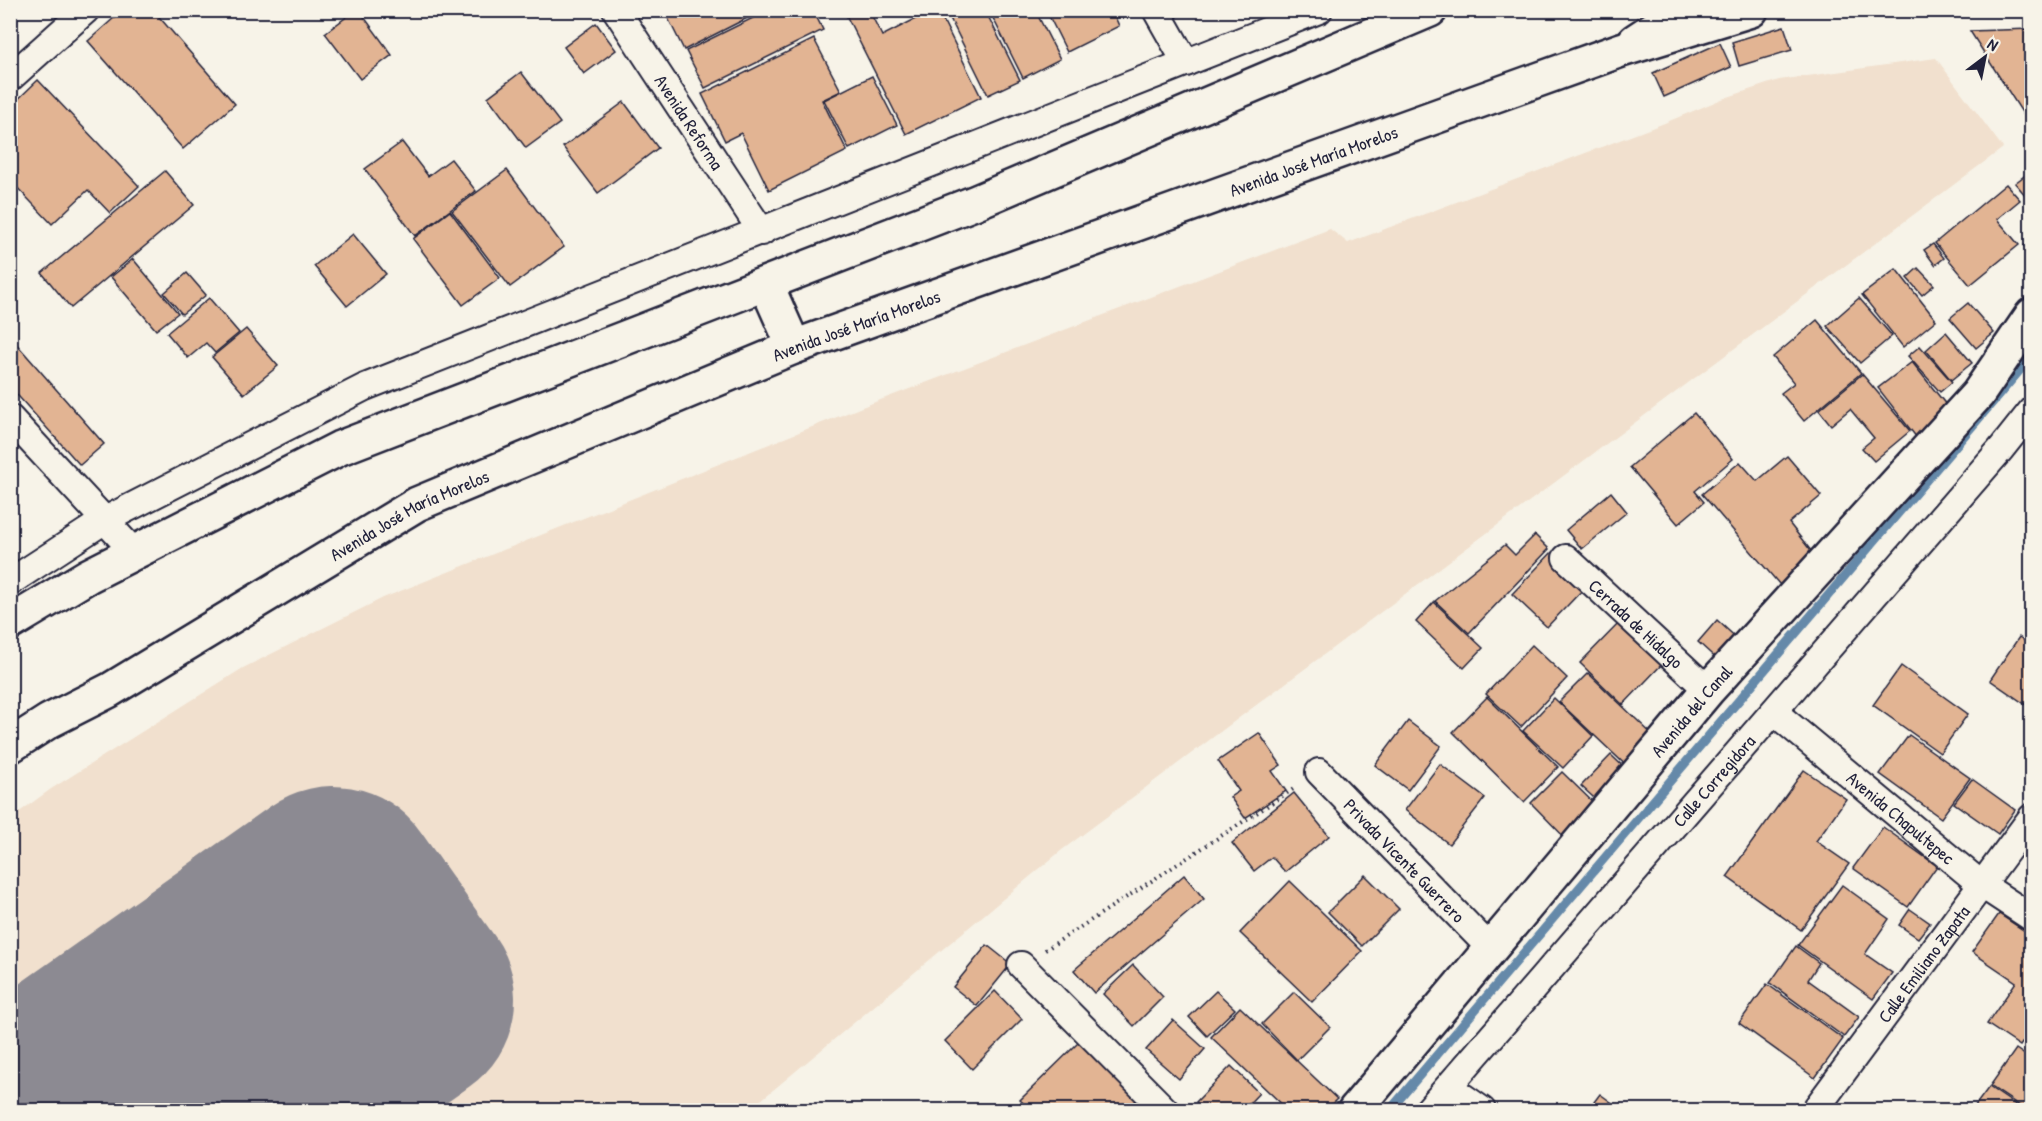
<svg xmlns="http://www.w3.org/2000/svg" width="2042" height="1121" font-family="'Patrick Hand',sans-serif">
<rect width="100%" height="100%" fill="#f7f3e8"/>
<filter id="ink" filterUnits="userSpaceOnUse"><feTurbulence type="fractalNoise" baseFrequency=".0167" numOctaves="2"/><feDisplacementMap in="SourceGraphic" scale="12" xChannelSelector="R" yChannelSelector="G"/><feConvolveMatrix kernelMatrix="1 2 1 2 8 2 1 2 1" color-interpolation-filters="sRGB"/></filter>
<g filter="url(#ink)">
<polygon fill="#f1e0ce" points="1936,58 2003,148 1062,850 749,1110 11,1110 11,818 51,789 243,668 383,598 862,407 1330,229 1348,243 1662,124 1722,99 1779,80"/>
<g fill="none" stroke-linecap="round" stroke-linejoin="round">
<polyline stroke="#6589a9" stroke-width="9" points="1390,1110 2032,356"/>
<polyline stroke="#8c8a92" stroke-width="214" points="26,1110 333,893 408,999 251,1110"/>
</g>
<g fill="#e2b493" stroke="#22223b" stroke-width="1.5">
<polygon points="123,10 153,10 235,104 183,149 88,41"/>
<polygon points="356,10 359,10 392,55 360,79 325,33"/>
<polygon points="664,10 763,10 684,50"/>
<polygon points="769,10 813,10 823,30 705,88 686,51"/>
<polygon points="850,10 869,10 882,36 933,10 938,10 981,97 906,134 845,13"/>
<polygon points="946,10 985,10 1020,80 988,95"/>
<polygon points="989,10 1035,10 1060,59 1023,78"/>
<polygon points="1046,10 1112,10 1119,26 1067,52"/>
<polygon points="596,23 616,50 584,74 564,47"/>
<polygon points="1784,26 1792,50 1739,66 1732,42"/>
<polygon points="2032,29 2032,128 1970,31"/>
<polygon points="814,39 841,91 822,100 847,151 769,190 741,133 725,141 702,94"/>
<polygon points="1720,43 1731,67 1664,97 1653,73"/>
<polygon points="521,72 560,123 526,148 488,97"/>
<polygon points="872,76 897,125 849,149 824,100"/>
<polygon points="38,80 139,186 110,213 88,190 52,224 10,180 10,107"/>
<polygon points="624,102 658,148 598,193 563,147"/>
<polygon points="402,142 428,176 451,159 476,191 415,236 365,169"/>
<polygon points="507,170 564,247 510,287 452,211"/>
<polygon points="2032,170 2032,203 2015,183"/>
<polygon points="165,171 194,205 71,308 42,273"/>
<polygon points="2006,184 2020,200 1997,219 2019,245 1970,285 1935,243"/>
<polygon points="450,211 500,278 463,305 413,239"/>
<polygon points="353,234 386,274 347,306 314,266"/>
<polygon points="2032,239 2032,254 2024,246"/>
<polygon points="1933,244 1944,258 1935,265 1924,250"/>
<polygon points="133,259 178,313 156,330 111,277"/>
<polygon points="1918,268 1934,285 1922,295 1907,278"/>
<polygon points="1896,269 1936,320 1903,347 1862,295"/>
<polygon points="187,273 206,295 182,314 164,293"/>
<polygon points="209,298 239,333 215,353 206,343 188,358 167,333"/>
<polygon points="1859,298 1892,336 1860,363 1827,326"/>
<polygon points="1968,303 1994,333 1976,348 1950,318"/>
<polygon points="1817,320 1861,373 1804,421 1781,393 1794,383 1773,357"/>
<polygon points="246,329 278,366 244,394 212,357"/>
<polygon points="1946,332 1972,363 1951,380 1926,350"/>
<polygon points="13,340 104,444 80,465 10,387 10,342"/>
<polygon points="1920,346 1952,382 1940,392 1908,356"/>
<polygon points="1912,362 1951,411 1917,438 1878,388"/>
<polygon points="1862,374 1910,431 1874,461 1862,448 1874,438 1850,409 1831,425 1819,410"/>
<polygon points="1694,413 1733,459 1695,491 1704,502 1678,524 1630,467"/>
<polygon points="1787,456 1821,496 1789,523 1815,556 1780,585 1702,494 1740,462 1757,481"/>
<polygon points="1611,492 1627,512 1582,549 1566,530"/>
<polygon points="1535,535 1549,549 1469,633 1435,601 1505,545 1515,555"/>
<polygon points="1553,551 1588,584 1547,627 1512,594"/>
<polygon points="1434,602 1483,648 1464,668 1416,622"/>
<polygon points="1622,620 1665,661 1623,705 1580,663"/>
<polygon points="1717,620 1742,643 1722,664 1698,642"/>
<polygon points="2019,637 2032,646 2032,709 1990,680"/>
<polygon points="1532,645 1567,678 1521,727 1486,694"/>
<polygon points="1901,666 1968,714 1940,753 1873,705"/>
<polygon points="1588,673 1661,743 1633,772 1559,702"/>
<polygon points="1487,697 1558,767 1524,802 1453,732"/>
<polygon points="1554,698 1593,736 1563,768 1523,731"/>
<polygon points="1408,721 1441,746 1408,790 1375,765"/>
<polygon points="1259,733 1281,765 1272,771 1286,791 1245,818 1230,797 1239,791 1218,761"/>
<polygon points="1909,735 1970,778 1941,818 1880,774"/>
<polygon points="1611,755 1633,776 1604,807 1581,786"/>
<polygon points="1440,764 1485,798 1449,844 1405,810"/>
<polygon points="1804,770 1846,799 1816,841 1849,864 1801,930 1727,877"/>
<polygon points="1562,772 1603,812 1571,844 1531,803"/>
<polygon points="1972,779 2015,810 1998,834 1954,803"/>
<polygon points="1294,793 1329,836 1285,872 1272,857 1254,871 1232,843"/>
<polygon points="1883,827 1937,866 1908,907 1853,868"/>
<polygon points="1184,875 1204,899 1094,993 1074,970"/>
<polygon points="1365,875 1399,909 1362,946 1328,912"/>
<polygon points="1290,881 1362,951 1312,1002 1240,933"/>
<polygon points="1842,885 1889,919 1865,954 1892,973 1873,999 1798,945"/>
<polygon points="1910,909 1930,923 1918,938 1899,925"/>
<polygon points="1999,914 2032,936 2032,1029 2020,1046 1987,1024 2016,982 1972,952"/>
<polygon points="987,945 1011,964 977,1006 953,987"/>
<polygon points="1796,946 1819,963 1808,980 1859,1017 1844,1037 1770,983"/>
<polygon points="1133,965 1163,997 1134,1026 1103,994"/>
<polygon points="1767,984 1843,1039 1815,1078 1739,1023"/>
<polygon points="995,991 1022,1019 972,1069 945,1041"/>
<polygon points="1216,991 1235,1009 1207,1036 1189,1017"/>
<polygon points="1294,992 1330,1027 1297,1060 1262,1024"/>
<polygon points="1240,1007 1337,1099 1325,1110 1288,1110 1211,1037"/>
<polygon points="1173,1020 1205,1049 1179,1079 1146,1050"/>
<polygon points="1079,1042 1137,1100 1127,1110 1031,1110 1020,1100"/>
<polygon points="2016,1049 2032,1060 2032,1110 2026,1110 1990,1086"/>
<polygon points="1231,1066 1259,1093 1243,1110 1205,1110 1196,1102"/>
<polygon points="1989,1087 2023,1110 1972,1110"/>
<polygon points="1600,1094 1622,1110 1588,1110"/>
</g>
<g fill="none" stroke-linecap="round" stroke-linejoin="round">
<g stroke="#22223b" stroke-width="30">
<g id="street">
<path id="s1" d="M616,10L762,232"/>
<polyline points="1156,10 1186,63"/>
<polyline points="10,78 86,10"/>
<polyline points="10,418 135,553"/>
<path id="s2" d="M1566,558L1708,690"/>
<polyline points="10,582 105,520 365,387 1319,10"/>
<path id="s3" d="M1774,712L1982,885L2032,918"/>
<path id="s4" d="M1319,772L1491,949"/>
<polyline points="1021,965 1165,1110"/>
<polyline points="1449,1087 1482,1110"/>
<path id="s5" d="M1428,1110L2001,449L2032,410"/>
<path id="s6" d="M1815,1110L2032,817"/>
</g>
</g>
<g stroke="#22223b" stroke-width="38">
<g id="secondary">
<path id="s7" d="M1355,1110L1708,690L1978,394L2032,315"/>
</g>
</g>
<g stroke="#22223b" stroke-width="38">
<polyline id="primary" points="1635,41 1682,10"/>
</g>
<g stroke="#22223b" stroke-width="38">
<g id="highway">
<polyline points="766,284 794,347"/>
<polyline points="10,623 88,576 340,448 974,203 1430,10"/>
<path id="s8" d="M10,746L49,721L110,690L417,504L794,347L1621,50L1751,10"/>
</g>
</g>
<polyline stroke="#22223b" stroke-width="4" stroke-dasharray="1.5 4.5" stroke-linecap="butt" points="1045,950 1295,788"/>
<use href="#street" stroke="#f7f3e8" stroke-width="26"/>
<use href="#secondary" stroke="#f7f3e8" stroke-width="33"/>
<use href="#primary" stroke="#f7f3e8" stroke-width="33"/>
<use href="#highway" stroke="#f7f3e8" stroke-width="33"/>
</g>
</g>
<g text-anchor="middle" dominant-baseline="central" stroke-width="6" stroke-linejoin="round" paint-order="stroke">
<g font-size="18" fill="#22223b" stroke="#f7f3e8">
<text stroke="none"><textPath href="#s1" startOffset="134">Avenida Reforma</textPath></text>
<text stroke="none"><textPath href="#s8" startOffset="1434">Avenida José María Morelos</textPath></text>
<text stroke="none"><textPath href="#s8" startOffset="948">Avenida José María Morelos</textPath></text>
<text stroke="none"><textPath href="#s8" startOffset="462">Avenida José María Morelos</textPath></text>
<text stroke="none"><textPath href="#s2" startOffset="96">Cerrada de Hidalgo</textPath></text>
<text stroke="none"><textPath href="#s7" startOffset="522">Avenida del Canal</textPath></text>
<text stroke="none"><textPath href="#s5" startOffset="436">Calle Corregidora</textPath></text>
<text stroke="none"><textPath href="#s3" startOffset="165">Avenida Chapultepec</textPath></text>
<text stroke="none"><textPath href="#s4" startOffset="123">Privada Vicente Guerrero</textPath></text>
<text stroke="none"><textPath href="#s6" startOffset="182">Calle Emiliano Zapata</textPath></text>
</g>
</g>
<rect width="2042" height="1121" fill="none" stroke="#f7f3e8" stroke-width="36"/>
<rect x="18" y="18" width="2006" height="1085" fill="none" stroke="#22223b" stroke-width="2" filter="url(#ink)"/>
<g transform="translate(1985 57) rotate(32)" stroke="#f7f3e8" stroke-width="4.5" paint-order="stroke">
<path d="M0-4.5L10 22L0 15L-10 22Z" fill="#22223b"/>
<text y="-9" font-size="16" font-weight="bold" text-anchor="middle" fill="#22223b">N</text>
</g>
</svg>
